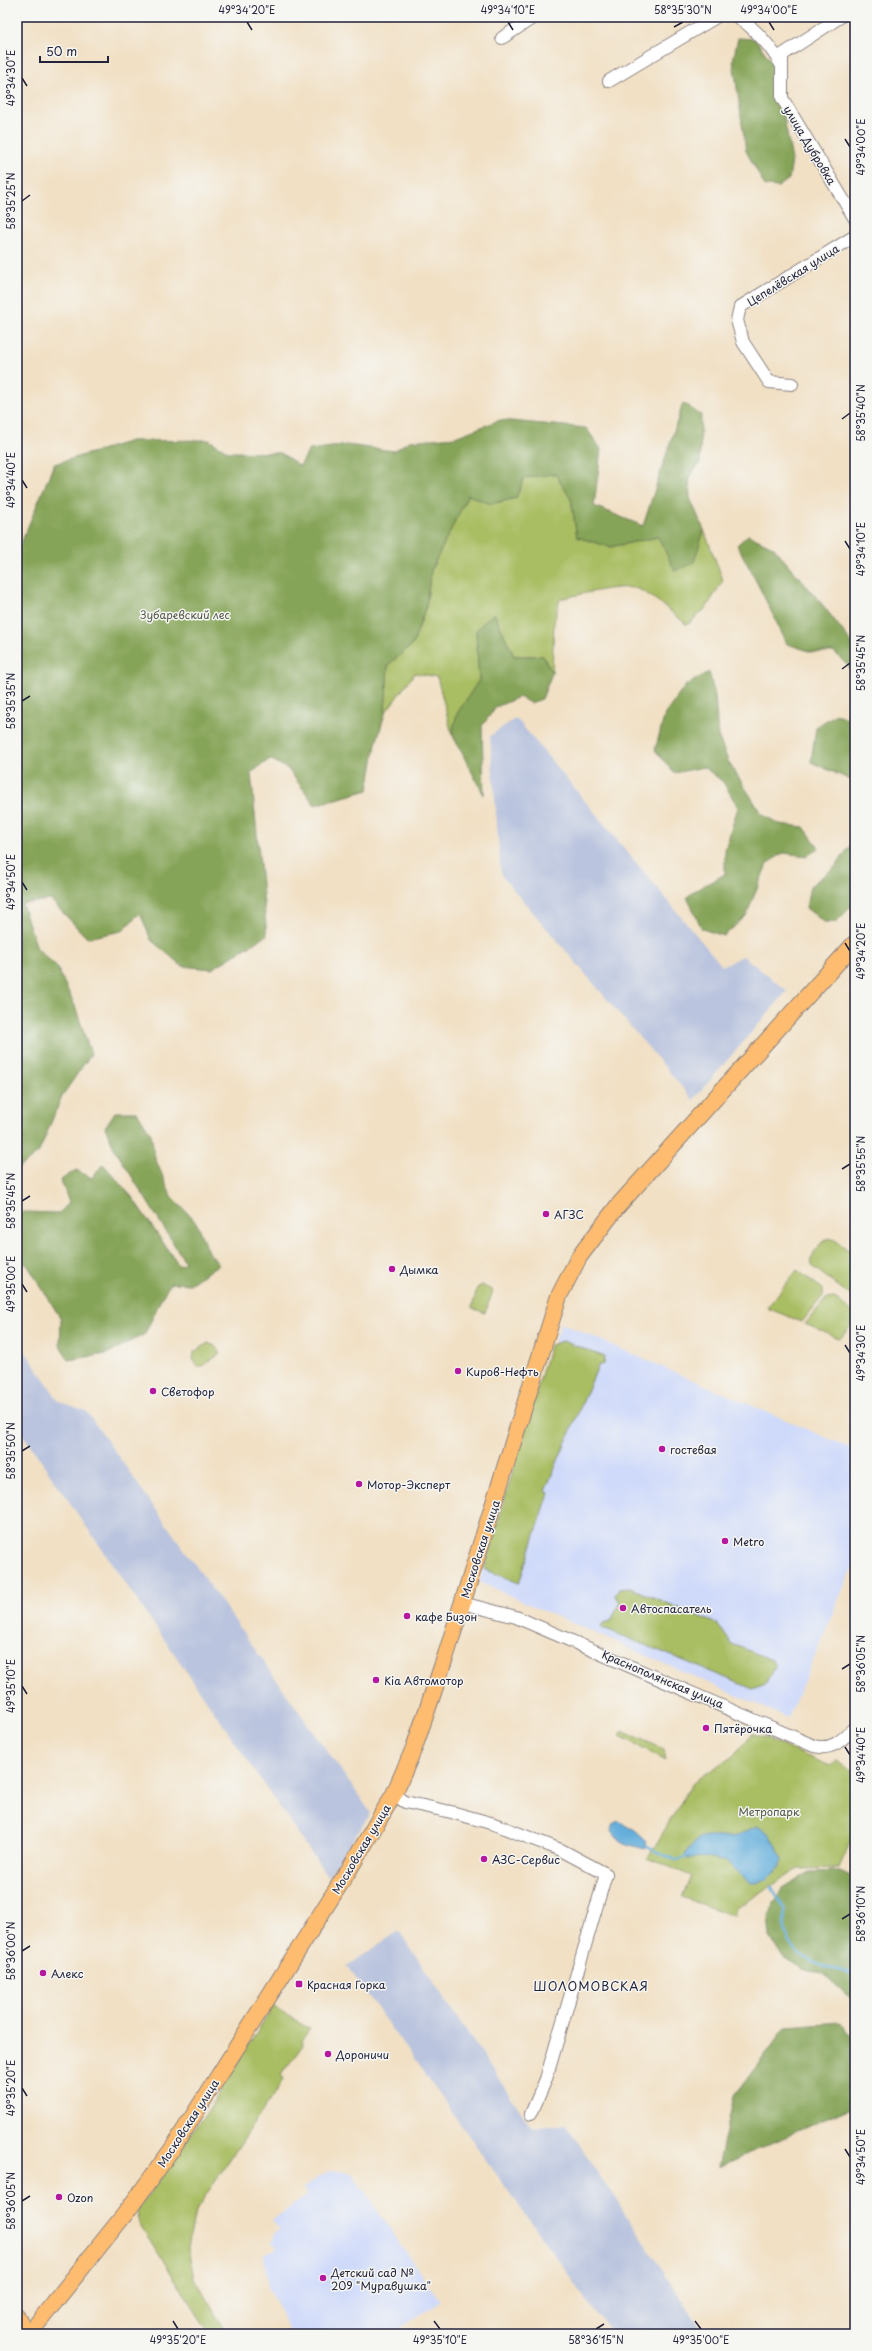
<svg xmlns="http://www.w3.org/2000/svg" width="872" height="2351" font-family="'Playpen Sans',sans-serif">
<rect width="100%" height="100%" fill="#f6f6f2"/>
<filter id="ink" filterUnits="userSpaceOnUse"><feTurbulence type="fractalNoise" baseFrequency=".025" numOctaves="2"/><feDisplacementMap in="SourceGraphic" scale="8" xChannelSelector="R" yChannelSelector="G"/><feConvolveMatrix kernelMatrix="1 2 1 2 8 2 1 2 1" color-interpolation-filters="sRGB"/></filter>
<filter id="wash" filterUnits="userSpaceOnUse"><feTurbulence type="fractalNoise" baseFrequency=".012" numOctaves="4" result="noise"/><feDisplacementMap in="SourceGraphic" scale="16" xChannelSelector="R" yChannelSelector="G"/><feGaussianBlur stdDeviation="0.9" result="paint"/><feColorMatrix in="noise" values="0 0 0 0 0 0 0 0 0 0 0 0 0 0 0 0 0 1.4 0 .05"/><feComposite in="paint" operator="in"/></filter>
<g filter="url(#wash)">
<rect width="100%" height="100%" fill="#f1e0c4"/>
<g fill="#cfdafa">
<polygon points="561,1323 855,1450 855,1561 788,1718 479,1582"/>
<polygon points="330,2170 352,2173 440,2302 391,2334 291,2334 268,2287 264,2255 276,2249 272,2242 275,2232 280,2230 272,2220 308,2195 303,2188"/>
</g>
<g fill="#bac4de">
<polygon points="516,718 722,966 743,956 787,991 693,1100 501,875 490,736"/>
<polygon points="17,1339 59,1401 86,1411 371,1813 328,1877 17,1426"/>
<polygon points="399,1931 532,2128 566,2124 704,2334 611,2334 347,1966"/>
</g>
<g fill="#a9bd62" stroke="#66704e">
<path d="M555,473L571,499L577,537L610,547L658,537L694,561L704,530L723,580L707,607L687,625C676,616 647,590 634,588C617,585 577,595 560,599L554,622L552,673L543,656H514L494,613L476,630L479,680L457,714L452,734L437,677L415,673L385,713L388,665L413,644L426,606L431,570L468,495L491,504L516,498L524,478Z"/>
<path d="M829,1238L835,1240L855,1255V1299L812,1266C809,1256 819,1242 829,1238Z"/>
<polygon points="797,1270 823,1289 823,1296 802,1322 767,1308"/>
<polygon points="482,1285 493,1291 485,1313 472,1308 477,1288"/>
<polygon points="835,1298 855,1314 855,1321 840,1339 805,1324 826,1299"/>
<polygon points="563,1341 605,1357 604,1364 598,1366 545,1491 549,1493 519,1583 484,1569 550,1345"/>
<polygon points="208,1343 215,1346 220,1354 199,1368 193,1359 194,1352"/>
<polygon points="631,1588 717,1624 732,1644 772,1660 775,1667 765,1684 753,1689 601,1627 603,1623 611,1621 620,1602 615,1595 619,1589"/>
<polygon points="622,1731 664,1749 666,1760 620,1736"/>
<polygon points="753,1733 830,1766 837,1762 855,1773 855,1831 839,1868 798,1869 736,1908 734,1916 682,1897 691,1876 648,1858 693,1782 732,1757"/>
<polygon points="273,2006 310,2029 301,2041 303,2045 281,2075 284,2079 195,2211 188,2248 194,2278 227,2334 210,2334 139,2223 136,2212 207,2112"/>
</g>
<g fill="#86a458" stroke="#54634a">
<polygon points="738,38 755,39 774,65 792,160 789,179 778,187 765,186 746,151 733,60"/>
<polygon points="683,403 701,415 700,463 689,477 690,498 704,530 694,562 675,571 658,537 610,547 577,537 571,499 555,474 524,478 516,498 491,504 468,495 431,570 426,606 413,644 388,665 385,713 376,744 368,790 315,805 288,769 270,759 251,773 267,935 212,969 182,966 151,940 140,913 122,931 87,938 51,900 22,904 37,948 57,967 75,1006 91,1054 62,1096 39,1152 17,1169 17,553 54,464 131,441 209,440 229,452 281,453 300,466 309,450 347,445 394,451 409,441 455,437 500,420 586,428 601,449 594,506 643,526"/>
<path d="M748,535L773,547L822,604L855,647V673L834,652H812L787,644C771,611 755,577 737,545Z"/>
<polygon points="494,613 514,656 543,656 552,673 542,699 530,703 519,697 496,707 482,726 484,795 452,734 457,714 479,680 476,630"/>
<polygon points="709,672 715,696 718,736 729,763 762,814 779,824 804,827 819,848 807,856 783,853 767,864 746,916 724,936 702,929 687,897 696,890 725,874 725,850 738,807 723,782 704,767 674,773 655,750 665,714 686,685"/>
<polygon points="836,714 855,721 855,782 811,762 816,727"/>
<polygon points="855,839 855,903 836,922 824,922 806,908 810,886 834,868"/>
<polygon points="115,1112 137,1112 151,1134 155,1158 171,1196 196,1222 208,1252 219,1264 190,1284 171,1283 162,1297 145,1334 106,1354 68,1360 60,1345 61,1319 28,1266 17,1256 17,1215 22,1212 59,1213 69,1203 61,1180 76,1170 92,1178 103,1164 132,1197 179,1266 185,1262 114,1148 105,1127"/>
<polygon points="840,1871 855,1878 855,2003 823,1973 803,1970 783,1958 770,1937 768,1915 783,1888 810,1872"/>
<polygon points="840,2022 855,2039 855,2109 848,2109 718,2167 734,2096 787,2026"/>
</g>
<g fill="#63aedb" stroke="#42688b">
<polygon points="618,1821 635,1831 647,1842 644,1849 625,1843 617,1838 611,1830 613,1824"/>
<path d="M757,1826L769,1834L783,1860C782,1870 761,1884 751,1884C725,1860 725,1856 688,1858L685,1854L700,1837H734Z"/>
</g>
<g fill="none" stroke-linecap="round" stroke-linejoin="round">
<g stroke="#63aedb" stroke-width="2.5">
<polyline points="646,1847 678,1861 687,1856"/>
<polyline points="766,1877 767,1879"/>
<polyline points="772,1887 784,1909 785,1932 790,1943 802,1956 812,1962 855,1976"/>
</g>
</g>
</g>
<g filter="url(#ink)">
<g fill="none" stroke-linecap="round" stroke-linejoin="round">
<g stroke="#8a8180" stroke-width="14">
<g id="minor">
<path d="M738,17C757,30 771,47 782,66"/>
<polyline points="840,17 782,55 782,98 855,219"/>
<polyline points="502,38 534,17"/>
<polyline points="609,81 716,17"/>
<polyline points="792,384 769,382 743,342 737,320 740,307 855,236"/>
<path d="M462,1603L516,1617L814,1746C833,1751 843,1739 855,1727"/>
<polyline points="394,1794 405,1802 451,1812 494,1824 561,1850 606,1874 546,2079 531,2114"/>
</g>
</g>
<g stroke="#8a8180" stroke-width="18">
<g id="major">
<polyline points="17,2317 27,2334"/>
<polyline points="29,2334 125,2214 173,2148 350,1868 394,1794 414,1748 446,1655 559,1296 579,1257 617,1207 855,943"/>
</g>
</g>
<use href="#minor" stroke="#fff" stroke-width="12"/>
<use href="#major" stroke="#fdbc70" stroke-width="16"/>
</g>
</g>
<path fill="none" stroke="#22223b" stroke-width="1.5" d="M247,22L252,30M508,22L513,30M769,22L774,30M674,27L683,22M22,78L27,86M845,139L850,147M22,201L30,195M842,419L850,413M22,480L27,488M845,541L850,549M842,669L850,663M22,701L30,696M22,882L27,890M845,943L850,951M842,1169L850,1164M22,1201L30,1196M22,1284L27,1292M845,1345L850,1353M22,1451L30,1446M842,1669L850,1664M22,1686L27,1694M845,1747L850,1755M842,1919L850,1914M22,1951L30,1946M22,2088L27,2096M845,2149L850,2157M22,2201L30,2196M173,2321L178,2329M434,2321L440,2329M695,2321L701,2329M596,2329L604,2324"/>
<g fill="#b5179e" stroke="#f6f6f2" stroke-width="1.5">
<circle cx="546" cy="1214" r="4"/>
<circle cx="392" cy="1269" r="4"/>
<circle cx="458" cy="1371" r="4"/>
<circle cx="153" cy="1391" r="4"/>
<circle cx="662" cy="1449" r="4"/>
<circle cx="359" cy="1484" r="4"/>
<circle cx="725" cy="1541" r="4"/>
<circle cx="623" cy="1608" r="4"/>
<circle cx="407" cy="1616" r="4"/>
<circle cx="376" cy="1680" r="4"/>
<circle cx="706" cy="1728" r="4"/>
<circle cx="484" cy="1859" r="4"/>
<circle cx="43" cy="1973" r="4"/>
<rect x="295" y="1980" width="8" height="8" rx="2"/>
<circle cx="328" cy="2054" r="4"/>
<circle cx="59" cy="2197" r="4"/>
<circle cx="323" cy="2278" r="4"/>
</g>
<g text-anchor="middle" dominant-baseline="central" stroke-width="3" stroke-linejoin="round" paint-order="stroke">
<g font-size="11" fill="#22223b" stroke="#f6f6f2">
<text transform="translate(810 145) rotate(59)">улица Дубровка</text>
<text transform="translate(793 275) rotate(-32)">Цепелёвская улица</text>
<text transform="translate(480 1549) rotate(-72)">Московская улица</text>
<text transform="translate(663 1679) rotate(23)">Краснополянская улица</text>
<text transform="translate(361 1849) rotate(-59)">Московская улица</text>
<text transform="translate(188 2123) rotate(-57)">Московская улица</text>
</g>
<g font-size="11" fill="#515849" stroke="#f6f6f2">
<text x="185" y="614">Зубаревский лес</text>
<text x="769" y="1811">Метропарк</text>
</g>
<g font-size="11" fill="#22223b" stroke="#f6f6f2" text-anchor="start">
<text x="554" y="1214">АГЗС</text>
<text x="400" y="1269">Дымка</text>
<text x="466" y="1371">Киров-Нефть</text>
<text x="161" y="1391">Светофор</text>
<text x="670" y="1449">гостевая</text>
<text x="367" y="1484">Мотор-Эксперт</text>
<text x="733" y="1541">Metro</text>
<text x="631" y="1608">Автоспасатель</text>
<text x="415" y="1616">кафе Бизон</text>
<text x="384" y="1680">Kia Автомотор</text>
<text x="714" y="1728">Пятёрочка</text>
<text x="492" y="1859">АЗС-Сервис</text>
<text x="51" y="1973">Алекс</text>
<text x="307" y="1984">Красная Горка</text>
<text x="336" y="2054">Дороничи</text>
<text x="67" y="2197">Ozon</text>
<text x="331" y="2272">Детский сад №<tspan x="331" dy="13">209 "Муравушка"</tspan></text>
</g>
<g font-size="12" letter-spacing="1" fill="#22223b" stroke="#f6f6f2">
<text x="591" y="1986">ШОЛОМОВСКАЯ</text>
</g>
</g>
<rect width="872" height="2351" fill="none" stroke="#f6f6f2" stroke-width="44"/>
<path d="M40 56v6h68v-6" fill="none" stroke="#22223b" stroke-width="2"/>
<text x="46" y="56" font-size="12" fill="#22223b" stroke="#f6f6f2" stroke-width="3" paint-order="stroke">50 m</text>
<rect x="22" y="22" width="828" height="2307" fill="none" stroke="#22223b" stroke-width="1.5"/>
<g font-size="10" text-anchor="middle" fill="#22223b">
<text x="247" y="14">49°34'20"E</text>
<text x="508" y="14">49°34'10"E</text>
<text x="683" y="14">58°35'30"N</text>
<text x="769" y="14">49°34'00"E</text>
<text transform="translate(11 78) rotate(-90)" y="4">49°34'30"E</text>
<text transform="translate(861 147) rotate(-90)" y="4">49°34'00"E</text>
<text transform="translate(11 201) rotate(-90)" y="4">58°35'25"N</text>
<text transform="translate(861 413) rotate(-90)" y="4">58°35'40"N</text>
<text transform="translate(11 480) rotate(-90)" y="4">49°34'40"E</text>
<text transform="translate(861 549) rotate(-90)" y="4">49°34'10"E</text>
<text transform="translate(861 663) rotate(-90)" y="4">58°35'45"N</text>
<text transform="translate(11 701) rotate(-90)" y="4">58°35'35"N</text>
<text transform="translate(11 882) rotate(-90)" y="4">49°34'50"E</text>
<text transform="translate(861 951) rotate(-90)" y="4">49°34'20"E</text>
<text transform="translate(861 1164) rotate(-90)" y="4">58°35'55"N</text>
<text transform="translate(11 1201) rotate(-90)" y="4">58°35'45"N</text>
<text transform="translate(11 1284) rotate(-90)" y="4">49°35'00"E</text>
<text transform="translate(861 1353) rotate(-90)" y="4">49°34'30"E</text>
<text transform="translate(11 1451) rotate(-90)" y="4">58°35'50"N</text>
<text transform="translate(861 1664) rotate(-90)" y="4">58°36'05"N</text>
<text transform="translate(11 1686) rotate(-90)" y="4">49°35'10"E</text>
<text transform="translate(861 1755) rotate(-90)" y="4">49°34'40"E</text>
<text transform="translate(861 1914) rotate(-90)" y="4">58°36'10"N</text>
<text transform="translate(11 1951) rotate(-90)" y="4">58°36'00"N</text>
<text transform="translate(11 2088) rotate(-90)" y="4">49°35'20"E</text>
<text transform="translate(861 2157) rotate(-90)" y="4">49°34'50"E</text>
<text transform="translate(11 2201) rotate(-90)" y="4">58°36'05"N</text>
<text x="178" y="2344">49°35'20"E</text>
<text x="440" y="2344">49°35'10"E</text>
<text x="596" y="2344">58°36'15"N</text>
<text x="701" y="2344">49°35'00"E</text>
</g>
</svg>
